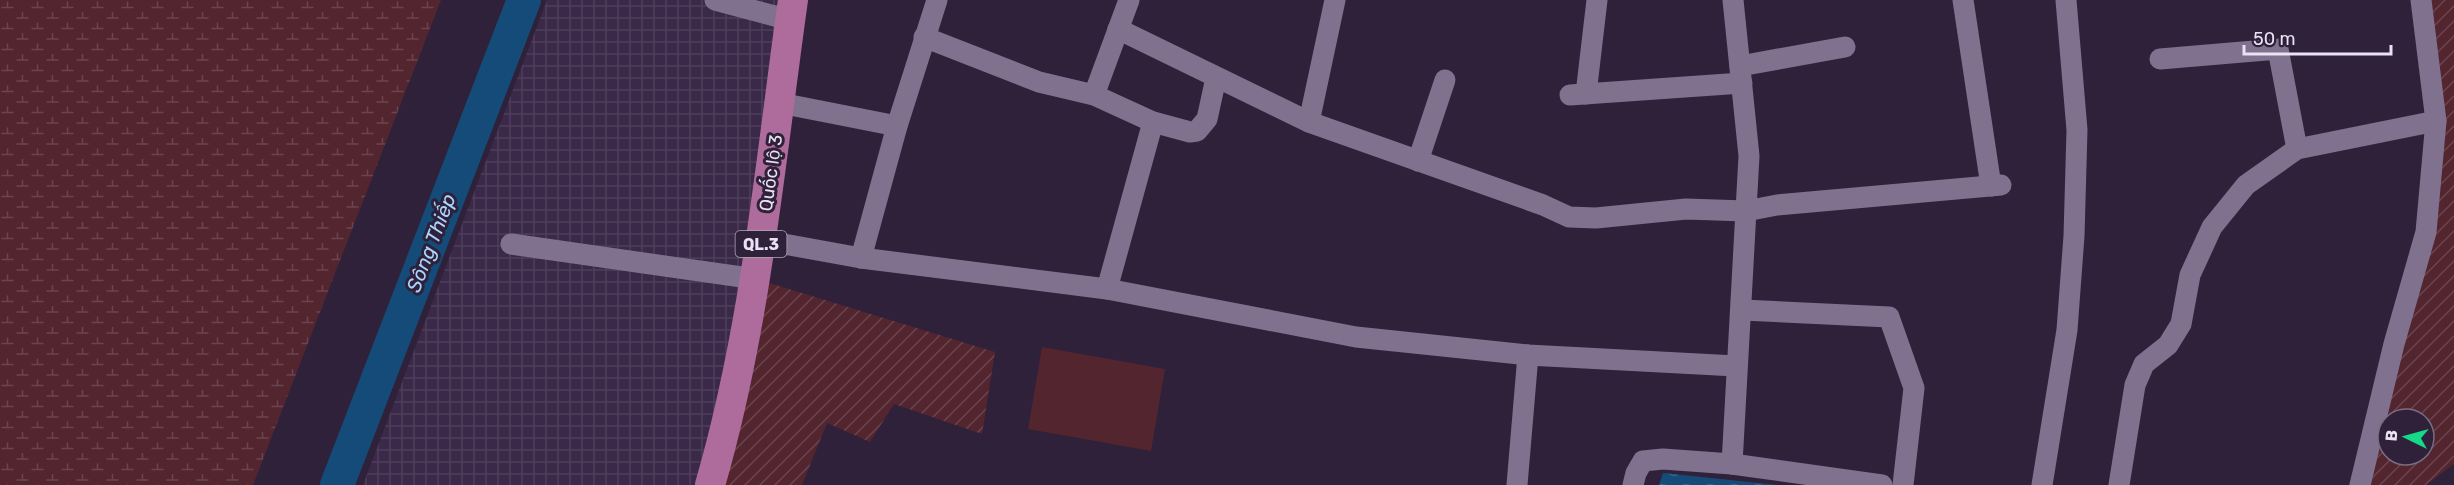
<svg xmlns="http://www.w3.org/2000/svg" width="2454" height="485" font-family="Rubik,sans-serif">
<defs>
<pattern id="industrial-grid" width="8" height="8" patternUnits="userSpaceOnUse" patternTransform="scale(1.5)"><rect width="8" height="8" fill="#3a2949"/><path d="M0 4h8M4 0v8" fill="none" stroke="#4d3e5b"/></pattern>
<pattern id="wetland-marsh" width="20" height="14" patternUnits="userSpaceOnUse" patternTransform="scale(1.5)"><rect width="20" height="14" fill="#52252f"/><path d="M1 5h8M5 5V1M11 12h8M15 12V8" fill="none" stroke="#6b444e"/></pattern>
<pattern id="garden-furrows" width="10" height="10" patternUnits="userSpaceOnUse" patternTransform="scale(1.5)"><rect width="10" height="10" fill="#52252f"/><path d="M-1 1l2-2M0 10L10 0M9 11l2-2" fill="none" stroke="#6b444e"/></pattern>
<pattern id="water-waves" width="16" height="10" patternUnits="userSpaceOnUse" patternTransform="scale(1.5)"><rect width="16" height="10" fill="#154b78"/><path d="M0 5q4-4 8 0t8 0" fill="none" stroke="#37658c"/></pattern>
</defs>
<rect width="100%" height="100%" fill="#2f213a"/>
<polygon fill="url(#industrial-grid)" points="547,0 794,0 712,485 363,485"/>
<polygon fill="#52252f" points="1042,347 1165,369 1151,451 1028,429"/>
<polygon fill="url(#wetland-marsh)" points="0,0 441,0 253,485 0,485"/>
<g fill="url(#garden-furrows)" fill-rule="evenodd">
<path d="M2416,0H2454V464L2426,485H2356L2426,232L2436,121ZM2388,419H2424V455H2388Z"/>
<polygon points="756,279 995,352 982,434 894,404 870,442 827,423 802,485 710,485"/>
</g>
<polygon fill="url(#water-waves)" points="1663,473 1778,485 1659,485"/>
<g fill="none" stroke-linecap="round" stroke-linejoin="round">
<polyline stroke="#154b78" stroke-width="34" points="337,485 524,0"/>
<g stroke="#80718f" stroke-width="21">
<polyline points="715,0 790,20"/>
<polyline points="1963,0 1991,186"/>
<polyline points="1118,29 1309,122 1543,205 1569,217 1596,218 1686,209 1746,211 1777,205 2001,185"/>
<polyline points="924,37 1039,82 1094,95 1153,122 1190,132 1197,131 1207,119 1216,78"/>
<polyline points="2160,59 2278,49 2297,149"/>
<polyline points="1740,66 1845,47"/>
<polyline points="1586,94 1597,0"/>
<polyline points="1094,95 1129,0"/>
<polyline points="1570,95 1742,83"/>
<polyline points="780,103 897,126"/>
<polyline points="1309,122 1335,0"/>
<polyline points="1418,161 1445,80"/>
<polyline points="762,240 861,258 1107,289 1356,337 1528,355 1736,366"/>
<polyline points="511,244 756,279"/>
<polyline points="861,258 897,126 937,0"/>
<polyline points="1107,289 1153,122"/>
<polyline points="1742,310 1889,317 1914,388 1903,485"/>
<polyline points="1732,464 1882,485"/>
<polyline points="1517,485 1528,355"/>
<polyline points="1633,485 1636,473 1643,461 1663,459 1732,464 1749,156 1733,0"/>
<polyline points="2042,485 2067,330 2074,236 2077,130 2066,0"/>
<polyline points="2119,485 2135,385 2144,364 2168,345 2181,324 2190,275 2212,227 2246,185 2297,149 2436,121 2421,0"/>
<polyline points="2360,485 2394,344 2426,232 2436,121"/>
</g>
<path stroke="#ad6c9b" stroke-width="30" d="M710,485C756,327 770,163 793,0"/>
</g>
<g text-anchor="middle" dominant-baseline="central" stroke-width="6" stroke-linejoin="round" paint-order="stroke">
<rect fill="#2f213a" stroke="#b2a8bb" stroke-width="1.5" x="735.5" y="231" width="51" height="26" rx="4.5"/>
<g font-size="16" font-weight="bold" fill="#eae2f2">
<text x="761" y="244">QL.3</text>
</g>
<g font-size="18" fill="#eae2f2" stroke="#2f213a">
<text transform="translate(771 173) rotate(-82)">Quốc lộ 3</text>
</g>
<g font-size="20" font-style="italic" fill="#a9d4fe" stroke="#2f213a">
<text transform="translate(431 243) rotate(-69)">Sông Thiếp</text>
</g>
</g>
<g transform="translate(2406 437) rotate(275)"><circle r="28" fill="#2f213a" stroke="#7a6e84" stroke-width="1.5"/>
<path d="M0-4.5L10 22L0 15L-10 22Z" fill="#15d989"/>
<text y="-9" font-size="16" font-weight="bold" text-anchor="middle" fill="#eae2f2">B</text>
</g>
<path d="M2244 45v9h147v-9" fill="none" stroke="#eae2f2" stroke-width="3"/>
<text x="2253" y="45" font-size="18" fill="#eae2f2" stroke="#2f213a" stroke-width="4.5" paint-order="stroke">50 m</text>
</svg>
